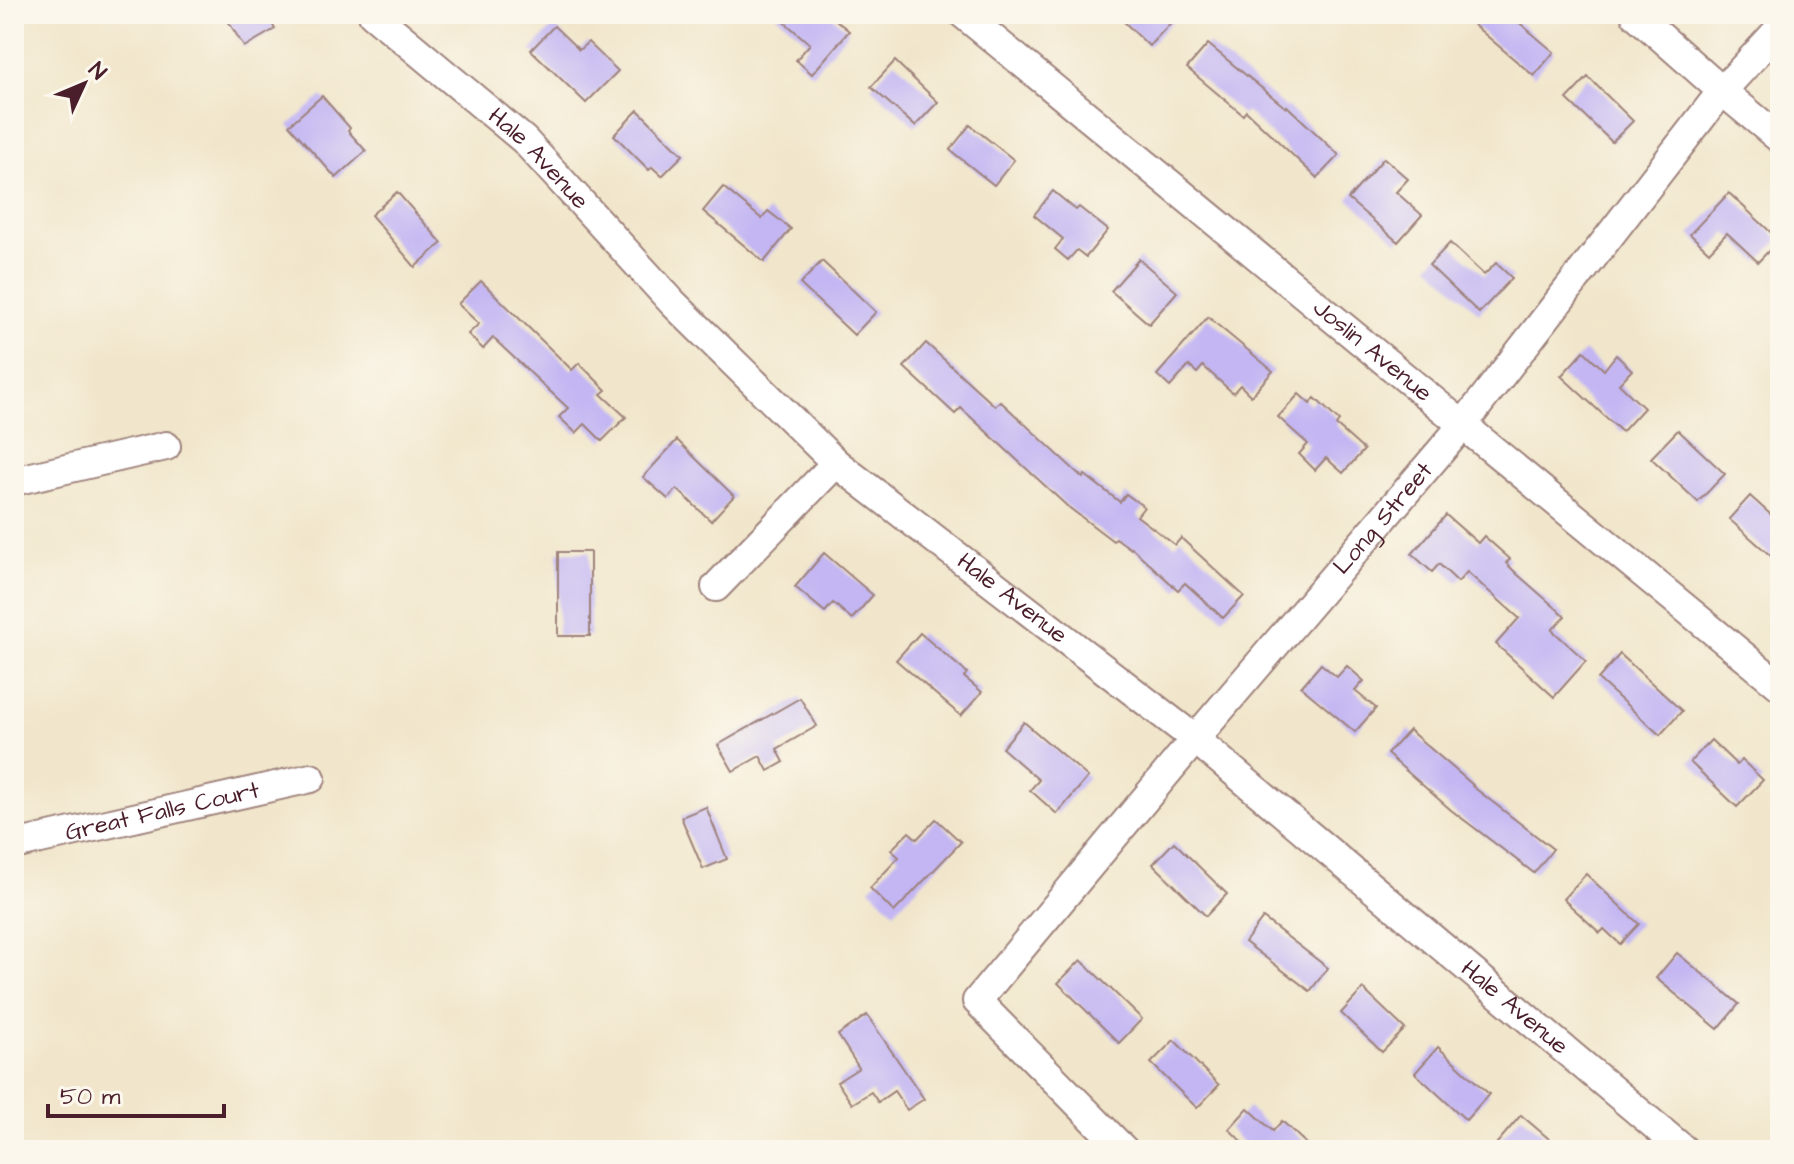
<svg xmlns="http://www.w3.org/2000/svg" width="1794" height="1164" font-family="'Architects Daughter',sans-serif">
<rect width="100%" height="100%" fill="#fbf7ec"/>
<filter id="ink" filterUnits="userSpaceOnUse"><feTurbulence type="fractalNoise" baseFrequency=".0125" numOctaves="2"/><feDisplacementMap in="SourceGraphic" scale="16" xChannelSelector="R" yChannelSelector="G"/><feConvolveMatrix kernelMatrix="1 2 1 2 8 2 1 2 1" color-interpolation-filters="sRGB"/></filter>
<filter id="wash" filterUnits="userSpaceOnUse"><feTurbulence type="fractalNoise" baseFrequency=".006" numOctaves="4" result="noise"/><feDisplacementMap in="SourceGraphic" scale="32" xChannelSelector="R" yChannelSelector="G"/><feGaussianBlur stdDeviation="1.8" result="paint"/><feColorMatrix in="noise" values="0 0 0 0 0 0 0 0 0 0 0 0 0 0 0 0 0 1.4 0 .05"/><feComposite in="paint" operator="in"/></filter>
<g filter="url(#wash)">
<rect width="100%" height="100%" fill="#f1e6cb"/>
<g id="blocks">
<g fill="#c3b6f3">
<polygon points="224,14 266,14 275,29 244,47"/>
<polygon points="775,14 829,14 849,31 812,74 796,60 810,44"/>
<polygon points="1116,14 1179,14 1149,46"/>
<polygon points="1461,14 1509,14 1554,52 1534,76"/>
<polygon points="554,26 579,50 588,42 618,71 586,103 531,50"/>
<polygon points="1208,44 1286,108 1287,106 1339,155 1317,178 1246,111 1243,115 1187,68"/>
<polygon points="895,61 938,102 915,126 871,87"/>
<polygon points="1588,77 1633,121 1612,142 1567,99"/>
<polygon points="322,96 350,128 348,131 366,151 336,178 289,125"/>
<polygon points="638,110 683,155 662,176 652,167 649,170 614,135"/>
<polygon points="970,125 1014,160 994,185 950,150"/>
<polygon points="1384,158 1408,179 1396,192 1422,215 1398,242 1348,199"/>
<polygon points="723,187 762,219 768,211 791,229 764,262 703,211"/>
<polygon points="1053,191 1076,210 1079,207 1108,230 1086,257 1077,250 1068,260 1055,249 1063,239 1034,215"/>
<polygon points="397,192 442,243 415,267 371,215"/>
<polygon points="1729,193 1779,240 1758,262 1727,233 1709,252 1690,234"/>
<polygon points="1450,243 1484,275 1496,263 1512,278 1479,313 1429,265"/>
<polygon points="1139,259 1177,292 1149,324 1111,291"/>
<polygon points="822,261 876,312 854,335 800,284"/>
<polygon points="481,281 572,370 579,363 606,390 601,394 626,417 602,441 585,424 576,433 559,417 568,408 493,338 483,349 468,334 479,324 458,304"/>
<polygon points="1208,317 1273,371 1251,396 1240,385 1233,393 1203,366 1197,373 1189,366 1170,387 1157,375"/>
<polygon points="926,343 995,406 1000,401 1083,478 1085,475 1120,502 1126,494 1144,507 1137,516 1175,545 1181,538 1244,596 1223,618 1185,583 1178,590 1132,548 1131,549 1116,538 1113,541 1067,506 961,408 955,414 904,367"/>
<polygon points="1584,351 1604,370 1616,355 1632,370 1619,384 1644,408 1622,432 1561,376"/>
<polygon points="1299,394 1310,404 1315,398 1339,421 1336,425 1364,450 1343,473 1326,458 1315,470 1299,454 1308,444 1278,417"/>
<polygon points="1678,430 1725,474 1698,502 1651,458"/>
<polygon points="677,440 734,496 711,521 677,489 668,499 643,477"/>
<polygon points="1750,496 1780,523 1780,564 1729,519"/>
<polygon points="1446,515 1478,543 1484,536 1510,559 1506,563 1517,574 1565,616 1552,630 1586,661 1554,697 1496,644 1519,618 1467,572 1458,582 1439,564 1432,572 1412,554"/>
<rect x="558" y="552" width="32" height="84"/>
<polygon points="824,553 873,595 852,619 833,603 825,612 795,587"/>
<polygon points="920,633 967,673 964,677 982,692 961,716 896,660"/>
<polygon points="1620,654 1682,711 1660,735 1598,679"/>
<polygon points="1321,664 1337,677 1347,666 1364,681 1355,691 1376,708 1355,732 1301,687"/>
<polygon points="800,698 817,726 777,749 784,762 768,771 760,756 733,771 718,745"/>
<polygon points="1024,722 1088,777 1057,814 1030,790 1039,780 1002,748"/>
<polygon points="1409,730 1473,785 1472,786 1553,849 1534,873 1451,810 1387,754"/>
<polygon points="1711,740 1737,765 1742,760 1763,780 1737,807 1690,762"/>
<polygon points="706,807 727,859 703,869 681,817"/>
<polygon points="936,819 961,842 894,912 870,888 899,857 891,850 909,832 917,839"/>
<polygon points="1174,842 1227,894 1206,916 1153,864"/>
<polygon points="1586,874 1639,924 1620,944 1604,929 1600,933 1563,899"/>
<polygon points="1263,918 1328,968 1310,991 1245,942"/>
<polygon points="1677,953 1739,1004 1718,1029 1656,978"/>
<polygon points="1081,960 1142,1019 1119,1043 1058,983"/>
<polygon points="1363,989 1405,1029 1382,1052 1341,1013"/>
<polygon points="867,1015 924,1099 907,1110 894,1091 878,1102 871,1092 852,1104 837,1082 859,1068 838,1035"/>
<polygon points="1174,1040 1219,1085 1197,1108 1151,1063"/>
<polygon points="1438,1047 1489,1094 1466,1120 1415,1073"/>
<polygon points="1248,1108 1273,1131 1282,1121 1313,1150 1250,1150 1229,1129"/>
<polygon points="1521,1115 1562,1150 1491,1150"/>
</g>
</g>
</g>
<g filter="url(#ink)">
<use href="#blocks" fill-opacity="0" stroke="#9e827b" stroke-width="2"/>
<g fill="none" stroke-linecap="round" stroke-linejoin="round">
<g stroke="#9e827b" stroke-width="32">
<g id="minor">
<path id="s1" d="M373,14L524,140L673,303L836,463L1195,739L1684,1150"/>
<path id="s2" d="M963,14L1780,686"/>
<polyline points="1635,14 1722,91 1780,139"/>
<polyline points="14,481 166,446"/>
<polyline points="716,587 836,463"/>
<path id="s3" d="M14,845L311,778"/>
<path id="s4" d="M1124,1150L977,1001L1195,739L1462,426L1722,91L1780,28"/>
</g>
</g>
<use href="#minor" stroke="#fff" stroke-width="28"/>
</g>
</g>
<g text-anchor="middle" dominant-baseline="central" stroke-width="6" stroke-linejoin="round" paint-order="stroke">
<g font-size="24" fill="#4a1f2b" stroke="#fbf7ec">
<text stroke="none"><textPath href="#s1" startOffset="220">Hale Avenue</textPath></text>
<text stroke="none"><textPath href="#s2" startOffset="530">Joslin Avenue</textPath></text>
<text stroke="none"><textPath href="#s4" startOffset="840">Long Street</textPath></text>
<text stroke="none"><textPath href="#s1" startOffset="868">Hale Avenue</textPath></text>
<text stroke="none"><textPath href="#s3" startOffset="152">Great Falls Court</textPath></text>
<text stroke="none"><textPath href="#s1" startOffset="1516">Hale Avenue</textPath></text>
</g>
</g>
<rect width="1794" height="1164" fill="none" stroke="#fbf7ec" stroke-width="48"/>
<g transform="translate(84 84) rotate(46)" stroke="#fbf7ec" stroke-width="6" paint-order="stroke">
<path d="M0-6L14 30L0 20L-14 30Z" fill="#4a1f2b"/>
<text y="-12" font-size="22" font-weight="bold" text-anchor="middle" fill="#4a1f2b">N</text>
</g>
<path d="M48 1104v12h176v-12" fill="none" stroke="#4a1f2b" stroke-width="4"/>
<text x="60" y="1104" font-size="24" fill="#4a1f2b" stroke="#fbf7ec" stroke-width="6" paint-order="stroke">50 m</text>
</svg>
